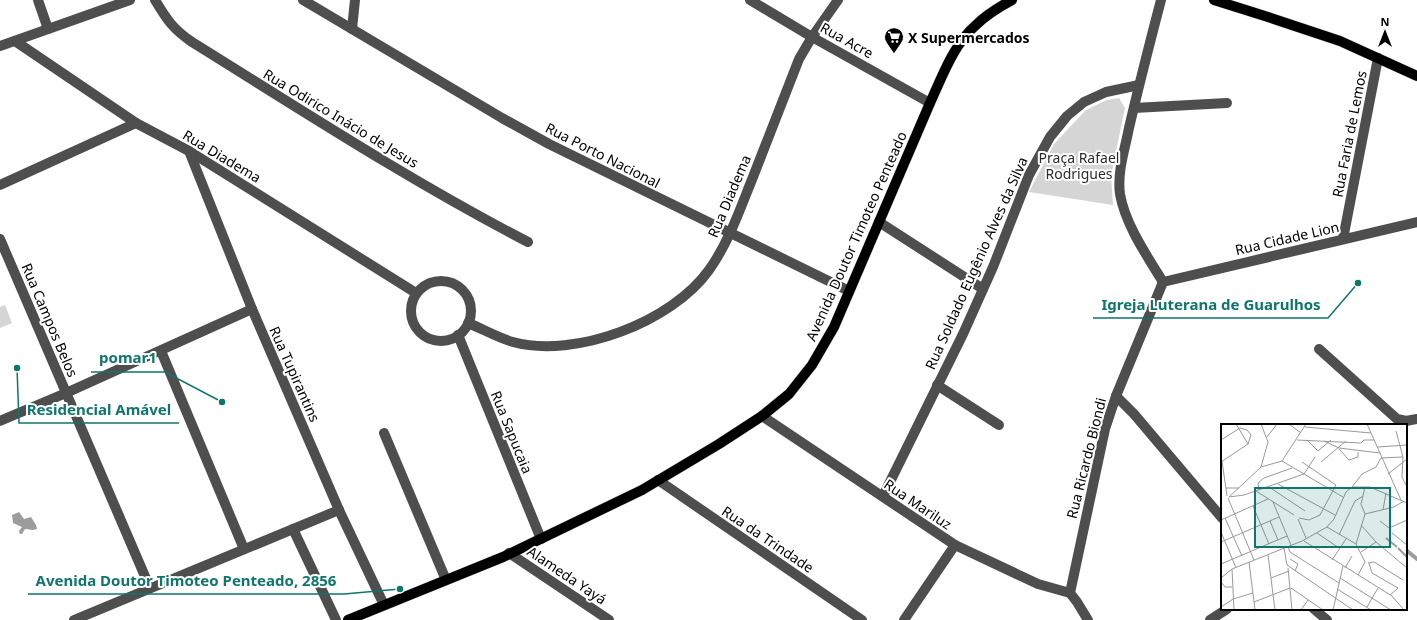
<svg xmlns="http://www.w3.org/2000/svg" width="1417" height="620" font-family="'Noto Sans',sans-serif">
<rect width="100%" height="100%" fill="#fff"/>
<g fill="#d5d5d5">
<polygon points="1119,98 1125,108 1111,175 1113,205 1029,192 1054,144 1086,110 1107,100"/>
<polygon points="5,305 12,323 0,328 0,307"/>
</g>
<polygon fill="#9c9c9c" points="19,512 24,519 31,517 36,525 37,529 33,530 25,529 22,534 20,534 19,531 22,527 13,523 12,515"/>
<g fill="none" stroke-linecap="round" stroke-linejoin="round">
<polyline stroke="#9c9c9c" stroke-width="4" points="1406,550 1417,559"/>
<g stroke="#dbdbdb" stroke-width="11">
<g id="major">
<polyline points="1214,0 1268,17 1340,41 1417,76"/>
<path d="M348,620L503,557L642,490L719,444L762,416L789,394L812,365L834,327L930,103C942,77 953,45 976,25C986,15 999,7 1012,0"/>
</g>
</g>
<g stroke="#4e4e4e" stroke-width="10">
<polyline points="38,0 48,29"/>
<path d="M155,0C167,20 173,29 192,42C303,111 412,182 528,242"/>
<polyline points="303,0 502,118 549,144 849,291"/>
<polyline points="750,0 812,37 930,103"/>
<path d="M1161,0C1150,42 1139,85 1129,128C1125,149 1117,172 1120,194C1125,224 1147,256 1163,282"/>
<polyline points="352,29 355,0"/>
<polyline points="15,41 136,123 189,151 416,293"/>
<polyline points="0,46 130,0"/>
<polyline points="1134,108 1227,103"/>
<polyline points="189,151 252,309 339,510 384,605"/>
<polyline points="0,185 136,123"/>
<polyline points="879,222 983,289"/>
<polyline points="0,239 150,588"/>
<polyline points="1343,239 1378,58"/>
<circle cx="441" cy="311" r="30"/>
<polyline points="1163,282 1417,222"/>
<path d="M468,323C483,329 498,338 513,342C575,359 672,322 709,270C729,242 740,209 753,177C768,138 784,98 799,59L812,37L838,0"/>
<polyline points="458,335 541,539"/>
<polyline points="1319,349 1397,419 1406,421 1417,419"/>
<polyline points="161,351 244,549"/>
<polyline points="937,385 999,425"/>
<polyline points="1116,396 1134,414 1222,518"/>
<polyline points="762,416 955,545 1038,584 1070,593"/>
<polyline points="0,421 66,393 252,309"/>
<polyline points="384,433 446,580"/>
<polyline points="658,480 862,620"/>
<polyline points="883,496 963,334 993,267 1029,175 1050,137 1067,116 1084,102 1106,92 1139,85"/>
<polyline points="293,529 336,620"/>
<polyline points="509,553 609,620"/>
<polyline points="1314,609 1327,620"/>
<polyline points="74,620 339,510"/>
<polyline points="904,620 955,545"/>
<polyline points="1088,620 1077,602 1070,593 1105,429 1116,396 1163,282"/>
<polyline points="1210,620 1227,609"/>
</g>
<use href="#major" stroke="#000" stroke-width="10"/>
</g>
<defs>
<g id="supermarket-pin" transform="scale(1)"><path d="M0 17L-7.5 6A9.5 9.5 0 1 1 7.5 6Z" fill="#000" stroke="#fff"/><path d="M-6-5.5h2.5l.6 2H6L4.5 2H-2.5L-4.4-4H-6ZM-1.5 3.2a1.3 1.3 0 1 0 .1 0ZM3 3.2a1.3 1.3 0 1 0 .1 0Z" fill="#fff"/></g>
</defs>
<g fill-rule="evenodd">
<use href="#supermarket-pin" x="894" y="37"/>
</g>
<g text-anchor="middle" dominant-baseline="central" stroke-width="4" stroke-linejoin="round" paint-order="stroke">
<g font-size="14" font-weight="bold" fill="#000" stroke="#fff" text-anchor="start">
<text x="908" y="37">X Supermercados</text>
</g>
<g font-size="14" fill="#000" stroke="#fff">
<text transform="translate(847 40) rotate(29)">Rua Acre</text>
<text transform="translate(341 118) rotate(31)">Rua Odirico Inácio de Jesus</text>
<text transform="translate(1349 134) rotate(-79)">Rua Faria de Lemos</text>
<text transform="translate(603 155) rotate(27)">Rua Porto Nacional</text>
<text transform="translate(222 156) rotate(31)">Rua Diadema</text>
<text transform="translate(729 196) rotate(-67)">Rua Diadema</text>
<text transform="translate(856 236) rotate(-66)">Avenida Doutor Timoteo Penteado</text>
<text transform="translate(1287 238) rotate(-13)">Rua Cidade Lion</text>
<text transform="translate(976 263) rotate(-66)">Rua Soldado Eugênio Alves da Silva</text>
<text transform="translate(50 320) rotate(67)">Rua Campos Belos</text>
<text transform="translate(295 374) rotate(66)">Rua Tupirantins</text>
<text transform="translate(512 432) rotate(68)">Rua Sapucaia</text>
<text transform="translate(1086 458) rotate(-76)">Rua Ricardo Biondi</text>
<text transform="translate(918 504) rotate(34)">Rua Mariluz</text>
<text transform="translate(768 539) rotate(34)">Rua da Trindade</text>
<text transform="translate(567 575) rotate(34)">Alameda Yayá</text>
</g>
<g font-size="14" fill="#2c2c2c" stroke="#fff">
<text x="1079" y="157">Praça Rafael<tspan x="1079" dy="16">Rodrigues</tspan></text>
</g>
</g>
<g transform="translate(1221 424)">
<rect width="186" height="186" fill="#fff"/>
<path fill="none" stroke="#9c9c9c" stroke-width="2" d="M165,114L176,123M177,124L186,133"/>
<path fill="none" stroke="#999" stroke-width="1" d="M15,0L27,20M40,0L47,18L40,43M68,0L80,9M146,0L180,76M84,3L150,9M175,7L182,33L181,53L186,63M46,13L56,0M0,16L19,4L26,6L30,11L27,20L0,38M76,16L140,19L143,16H153M86,16L97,27L110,16M103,17L118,24L159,29M157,23L186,21M118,25L128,36L137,33V28M1,37L6,72M61,37L122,73M100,38L125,17M83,50L94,33M167,50L186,35M57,60L114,91M48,63L84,87M131,63L141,50L155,43L160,34L182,33M5,64H18M38,66L37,59L43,54L71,44M35,67L73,91M8,73L40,43L61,37L85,0M8,73L23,71L83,50M7,74L33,136M52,78L70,121M32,82L48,120M162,86L165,69M144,90L135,120L144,138M144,90L173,83L183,77M144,90L140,80L144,63M4,94L21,132M78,94L88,96L99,91L115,61L81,38M77,95L85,114M0,96L47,75M49,97L57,116M159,97L168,104L186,96M140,101L155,118L186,144M106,103L135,120M0,108L15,144M96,109L118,124M171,109L186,121M118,111L134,77L142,72M83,117L171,172L183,186M0,118L58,93M67,123L69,128L118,159M63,124L66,141L132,186M140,128L155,118M47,131L54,186M69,135L77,140L74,147M111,136L125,115M28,138L34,186M147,139L153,138L182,156M148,139L151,149L177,164L169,171M0,140L66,112M67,144L71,186M124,144L131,132M11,145L13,186M137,151L144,138M0,154L11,145L81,117L106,103L113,95L125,68L131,63H149L186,79M50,154L68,147M119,154L170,186M0,158L4,163H11M70,164L102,186M116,165L150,186M33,178L69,164M0,183L12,175L32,169M146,183L157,164M80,186L87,176M112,186L122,142"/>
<path fill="#0f766e" fill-opacity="0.15" stroke="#0f766e" stroke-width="2" d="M34,64H169V123H34Z"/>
<rect width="186" height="186" fill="none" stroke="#000" stroke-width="2"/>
</g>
<path fill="none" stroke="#0f766e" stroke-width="1.5" d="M1358 283L1328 318H1093M222 402L165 372H91M17 368L19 423H179M400 589L344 594H28"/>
<g fill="#0f766e" stroke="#fff" stroke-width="1.5">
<circle cx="1358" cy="283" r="4"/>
<circle cx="222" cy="402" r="4"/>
<circle cx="17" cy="368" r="4"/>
<circle cx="400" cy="589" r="4"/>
</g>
<g font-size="15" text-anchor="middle" font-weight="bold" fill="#0f766e" stroke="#fff" stroke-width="4" stroke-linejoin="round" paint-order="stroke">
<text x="1211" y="310">Igreja Luterana de Guarulhos</text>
<text x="128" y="363">pomar1</text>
<text x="99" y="415">Residencial Amável</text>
<text x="186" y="586">Avenida Doutor Timoteo Penteado, 2856</text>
</g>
<g transform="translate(1385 32)" stroke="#ffffff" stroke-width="3" paint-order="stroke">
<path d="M0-3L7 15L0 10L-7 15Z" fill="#000000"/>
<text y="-6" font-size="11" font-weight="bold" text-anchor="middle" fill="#000000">N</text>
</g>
</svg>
